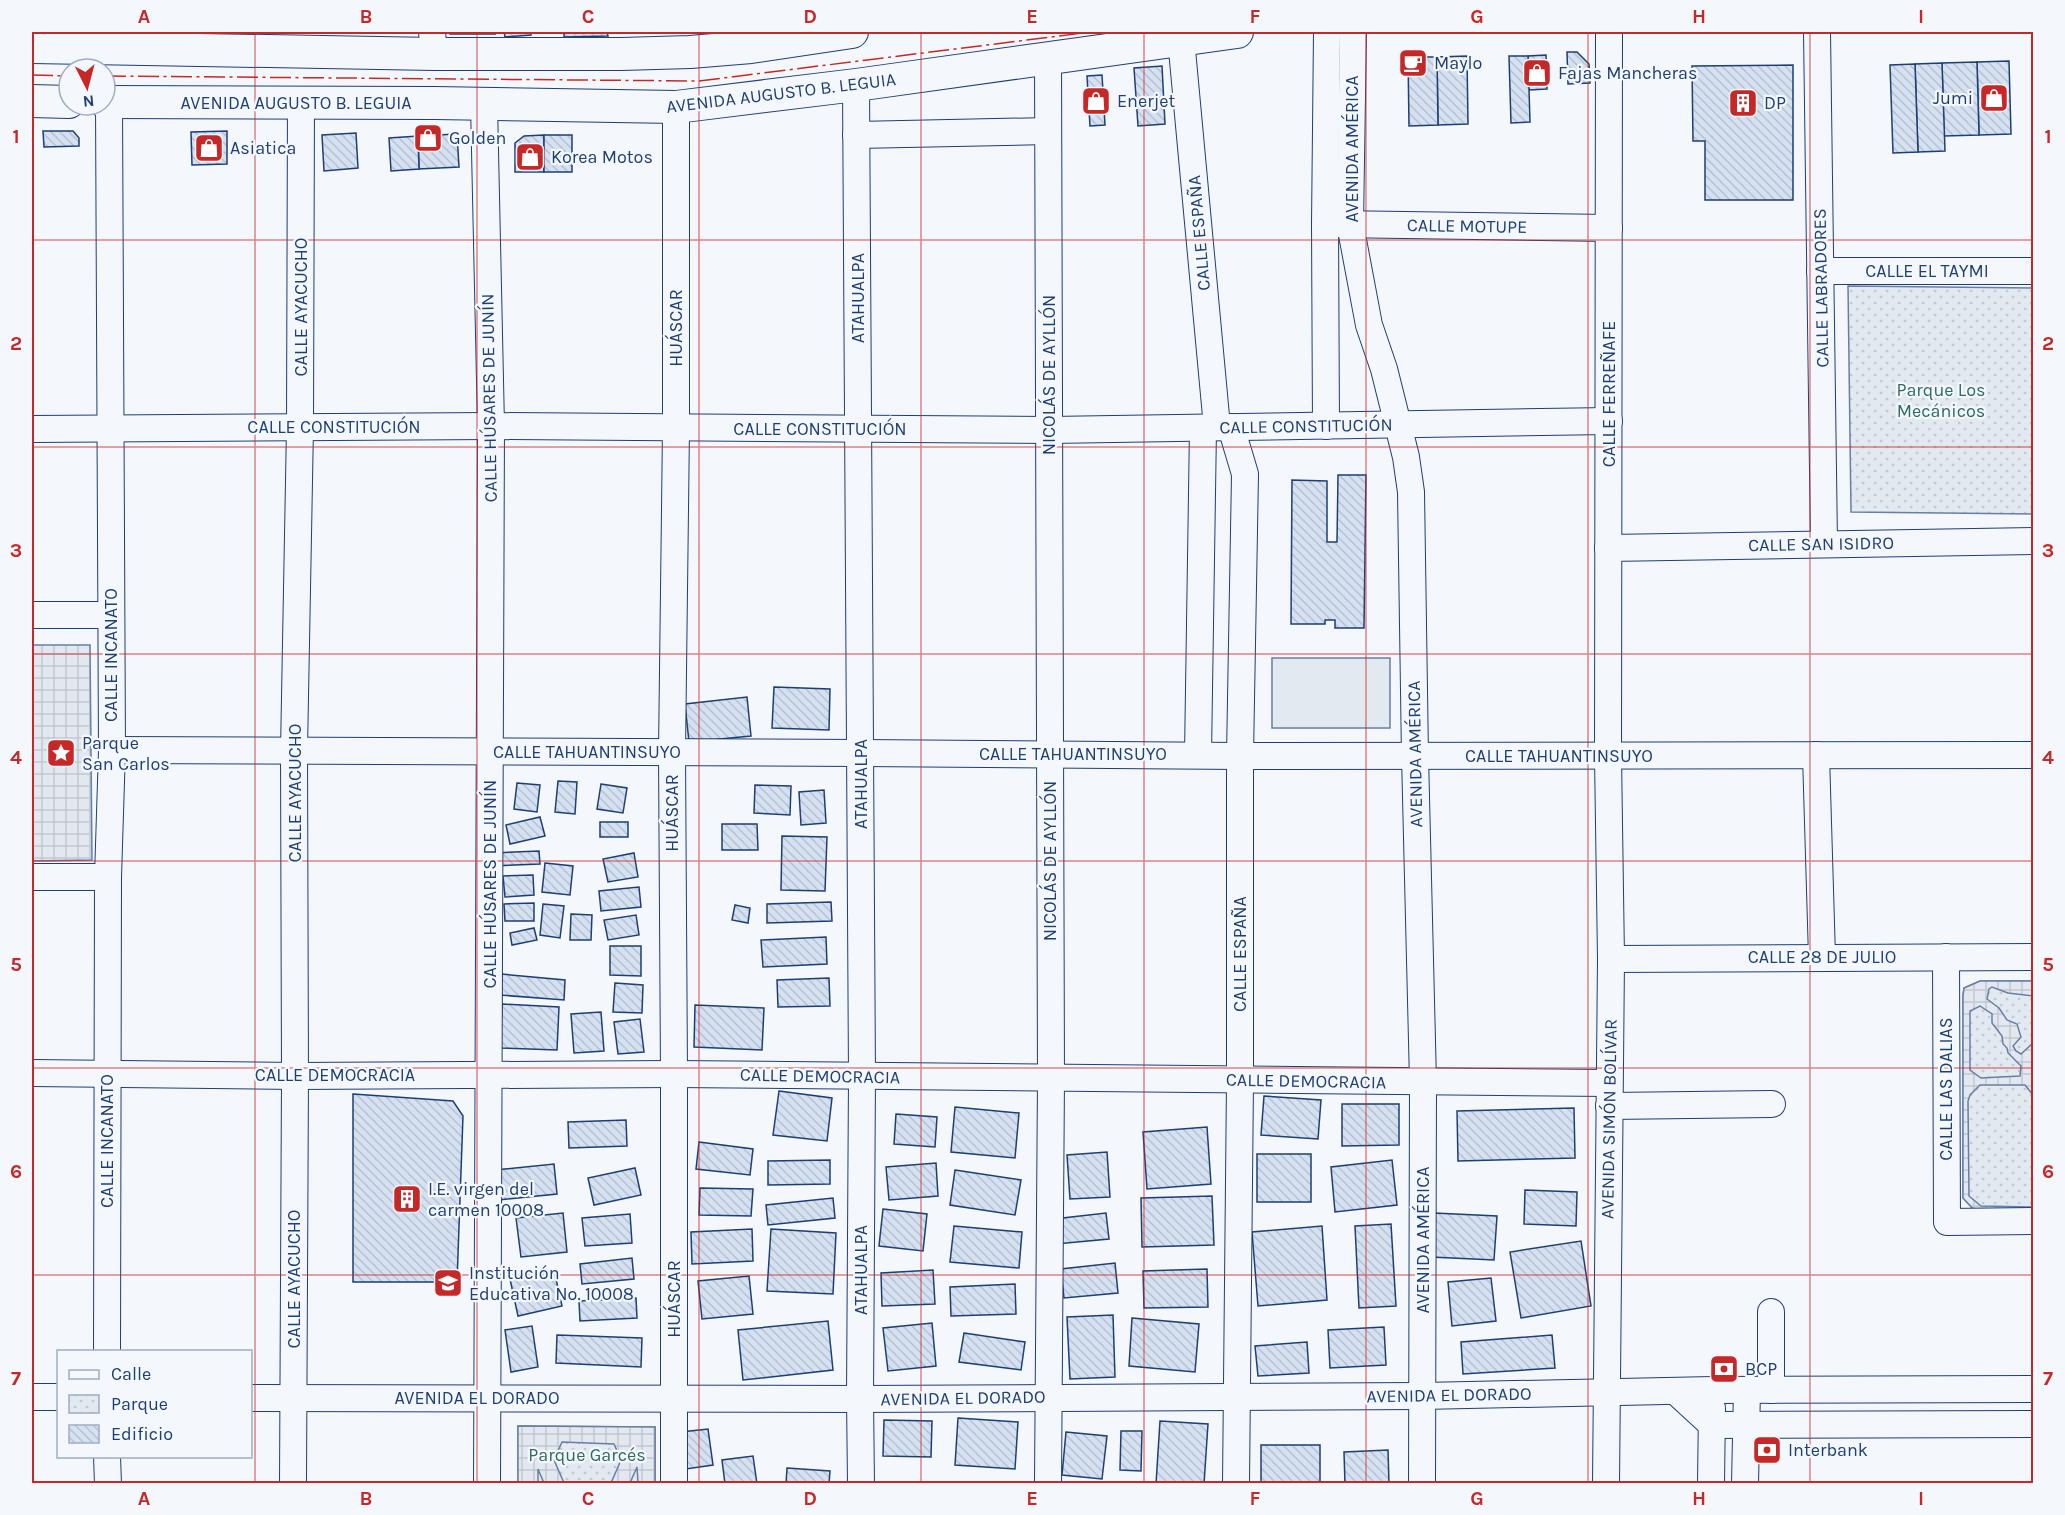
<svg xmlns="http://www.w3.org/2000/svg" width="2065" height="1515" font-family="Karla,sans-serif">
<defs>
<pattern id="park-dots" width="8" height="8" patternUnits="userSpaceOnUse" patternTransform="scale(1.5)"><rect width="8" height="8" fill="#e3e9f0"/><path d="M2 2h.1M6 6h.1" fill="none" stroke="#c2c9d1" stroke-width="1.8" stroke-linecap="round"/></pattern>
<pattern id="plaza-grid" width="8" height="8" patternUnits="userSpaceOnUse" patternTransform="scale(1.5)"><rect width="8" height="8" fill="#e3e8f0"/><path d="M0 4h8M4 0v8" fill="none" stroke="#c2c8d1"/></pattern>
<pattern id="building-back-hatch" width="6" height="6" patternUnits="userSpaceOnUse" patternTransform="scale(1.5)"><rect width="6" height="6" fill="#d5e0f0"/><path d="M-1 5l2 2M0 0l6 6M5-1l2 2" fill="none" stroke="#b6c1d1"/></pattern>
</defs>
<rect width="100%" height="100%" fill="#f4f7fb"/>
<rect fill="#e3e9f0" stroke="#687fa3" stroke-width="1.5" x="1272" y="658" width="118" height="70"/>
<g fill="url(#park-dots)" stroke="#687fa3" stroke-width="1.5">
<polygon points="1848,286 2033,288 2033,514 1851,512"/>
<polygon points="1980,981 2033,981 2033,1214 1975,1211 1963,1198 1963,996 1964,988"/>
<polygon points="518,1426 655,1427 655,1483 518,1483"/>
</g>
<g fill="url(#plaza-grid)" stroke="#687fa3" stroke-width="1.5" fill-rule="evenodd">
<polygon points="32,645 90,645 92,860 32,861"/>
<path d="M1980,981H2033V996L2008,993L1992,987L1989,989L1987,999L1999,1008L2007,1020L2017,1024L2021,1037L2013,1046L2016,1051L2021,1054L2033,1043V1095L2025,1085H1980L1970,1095L1968,1101L1969,1196L1981,1206L2031,1207L2033,1205V1214L1975,1211L1963,1198V996L1964,988ZM1980,1006L1992,1014V1023L2002,1036L2003,1044L2007,1048L2008,1053L2021,1066L2020,1076L1981,1078L1970,1070V1011Z"/>
<polygon points="518,1426 655,1427 655,1483 638,1483 637,1467 630,1483 611,1483 621,1460 614,1444 562,1442 554,1460 564,1483 544,1483 538,1469 538,1483 518,1483"/>
</g>
<g fill="url(#building-back-hatch)" stroke="#1d3f73" stroke-width="1.5">
<polygon points="448,32 494,32 495,34 450,34"/>
<polygon points="504,32 531,32 531,35 505,37"/>
<polygon points="564,32 607,32 608,36 564,37"/>
<polygon points="1567,52 1577,52 1589,64 1590,83 1568,84"/>
<polygon points="1546,55 1547,89 1529,90 1528,56"/>
<polygon points="1467,56 1468,124 1438,125 1437,57"/>
<polygon points="1509,56 1528,56 1530,122 1511,123"/>
<polygon points="1408,57 1437,57 1438,125 1409,126"/>
<polygon points="2009,61 2011,134 1979,135 1977,62"/>
<polygon points="1977,62 1979,135 1944,136 1942,63"/>
<polygon points="1942,63 1945,151 1918,152 1915,64"/>
<polygon points="1915,64 1918,152 1893,153 1890,65"/>
<polygon points="1793,65 1793,200 1705,200 1705,141 1693,141 1692,66"/>
<polygon points="1162,66 1165,124 1138,126 1134,68"/>
<polygon points="1102,75 1105,125 1090,126 1087,76"/>
<polygon points="43,131 73,131 79,138 79,146 44,147"/>
<polygon points="227,131 227,164 192,165 191,132"/>
<polygon points="356,133 358,168 324,171 322,135"/>
<polygon points="457,134 459,167 419,169 418,136"/>
<polygon points="544,135 544,172 515,172 515,143 524,136"/>
<rect x="544" y="135" width="28" height="37"/>
<polygon points="418,136 419,169 391,171 389,138"/>
<polygon points="1338,475 1366,475 1364,628 1335,628 1335,620 1325,620 1325,624 1291,624 1292,480 1327,481 1327,542 1337,542"/>
<polygon points="774,687 830,689 829,730 772,728"/>
<polygon points="747,697 751,736 689,742 685,704"/>
<polygon points="558,781 577,782 575,814 555,812"/>
<polygon points="517,783 540,785 537,812 514,809"/>
<polygon points="601,784 627,788 623,813 597,809"/>
<polygon points="755,785 791,786 790,815 754,813"/>
<polygon points="824,790 826,823 801,825 799,792"/>
<polygon points="540,817 545,836 510,844 506,825"/>
<rect x="600" y="822" width="28" height="15"/>
<polygon points="722,824 757,824 758,850 722,850"/>
<polygon points="782,836 827,837 825,891 781,890"/>
<polygon points="539,851 540,864 493,866 493,853"/>
<polygon points="634,853 638,877 608,882 603,859"/>
<polygon points="545,863 573,866 570,895 542,892"/>
<polygon points="533,875 534,895 505,897 503,876"/>
<polygon points="639,887 641,907 601,911 599,891"/>
<polygon points="831,902 832,921 767,923 767,904"/>
<polygon points="534,903 534,921 505,921 504,904"/>
<polygon points="543,904 564,906 560,938 540,935"/>
<polygon points="735,905 750,908 748,923 732,920"/>
<polygon points="571,914 592,915 591,940 570,940"/>
<polygon points="636,915 639,935 608,940 604,920"/>
<polygon points="534,928 537,940 512,945 510,933"/>
<polygon points="826,937 827,964 763,967 761,940"/>
<polygon points="610,946 641,946 641,976 610,975"/>
<polygon points="501,974 565,980 564,1000 500,995"/>
<polygon points="829,978 830,1006 778,1007 777,980"/>
<polygon points="615,983 643,985 642,1013 613,1012"/>
<polygon points="502,1004 559,1007 557,1050 500,1048"/>
<polygon points="695,1005 764,1008 762,1050 694,1047"/>
<polygon points="601,1012 604,1051 574,1053 571,1014"/>
<polygon points="640,1019 644,1052 618,1054 614,1022"/>
<polygon points="779,1091 832,1098 827,1141 773,1135"/>
<polygon points="353,1094 453,1101 463,1116 457,1282 353,1282"/>
<polygon points="1264,1096 1321,1100 1318,1139 1261,1135"/>
<polygon points="1342,1104 1399,1104 1399,1145 1342,1146"/>
<polygon points="955,1107 1019,1113 1015,1158 951,1152"/>
<polygon points="1574,1108 1575,1158 1458,1161 1457,1111"/>
<polygon points="896,1114 937,1117 935,1147 894,1144"/>
<polygon points="626,1120 627,1146 569,1148 568,1122"/>
<polygon points="1207,1127 1211,1184 1147,1189 1143,1132"/>
<polygon points="699,1142 753,1149 750,1175 696,1169"/>
<polygon points="1107,1152 1110,1197 1070,1199 1067,1155"/>
<rect x="1257" y="1154" width="54" height="48"/>
<polygon points="830,1160 830,1184 768,1185 768,1161"/>
<polygon points="1392,1160 1397,1205 1335,1212 1331,1167"/>
<polygon points="936,1163 938,1196 889,1200 886,1167"/>
<polygon points="554,1164 557,1194 499,1200 495,1170"/>
<polygon points="635,1168 641,1195 594,1205 588,1178"/>
<polygon points="955,1170 1021,1180 1015,1215 950,1205"/>
<polygon points="700,1188 753,1189 751,1216 699,1215"/>
<polygon points="1525,1190 1577,1192 1576,1226 1524,1224"/>
<polygon points="1212,1196 1214,1245 1142,1247 1141,1198"/>
<polygon points="833,1198 835,1218 768,1225 766,1205"/>
<polygon points="883,1209 927,1214 923,1251 879,1246"/>
<polygon points="563,1213 567,1252 521,1257 516,1218"/>
<polygon points="1106,1213 1109,1239 1056,1244 1054,1219"/>
<polygon points="1434,1213 1497,1216 1494,1260 1431,1257"/>
<polygon points="630,1214 632,1243 585,1246 582,1218"/>
<polygon points="1391,1224 1396,1306 1359,1308 1355,1226"/>
<polygon points="954,1226 1022,1232 1019,1268 950,1262"/>
<polygon points="1322,1226 1327,1300 1258,1306 1252,1232"/>
<polygon points="752,1229 753,1261 692,1264 691,1232"/>
<polygon points="771,1229 836,1233 833,1294 767,1291"/>
<polygon points="1581,1241 1591,1306 1521,1318 1510,1252"/>
<polygon points="632,1258 634,1279 582,1284 580,1264"/>
<polygon points="1115,1263 1118,1293 1064,1298 1061,1269"/>
<polygon points="1207,1269 1208,1307 1144,1308 1143,1271"/>
<polygon points="554,1270 562,1306 518,1316 510,1279"/>
<polygon points="933,1270 935,1304 882,1306 881,1273"/>
<polygon points="749,1276 753,1314 702,1319 698,1281"/>
<polygon points="1491,1278 1496,1321 1452,1326 1448,1282"/>
<polygon points="1015,1284 1016,1314 951,1316 950,1287"/>
<polygon points="636,1298 637,1318 580,1321 579,1301"/>
<polygon points="1113,1315 1115,1377 1070,1379 1067,1317"/>
<polygon points="1132,1318 1199,1324 1195,1372 1129,1366"/>
<polygon points="828,1321 833,1370 743,1380 738,1330"/>
<polygon points="932,1323 936,1366 888,1371 883,1328"/>
<polygon points="532,1326 538,1367 511,1372 505,1330"/>
<polygon points="1384,1327 1386,1365 1330,1368 1328,1330"/>
<polygon points="964,1333 1025,1342 1021,1370 959,1362"/>
<polygon points="557,1335 642,1338 641,1367 556,1363"/>
<polygon points="1552,1335 1555,1368 1463,1374 1461,1342"/>
<polygon points="1307,1342 1309,1373 1258,1376 1255,1346"/>
<polygon points="958,1418 1018,1422 1015,1469 955,1465"/>
<polygon points="884,1420 932,1421 931,1457 883,1456"/>
<polygon points="1160,1421 1208,1424 1204,1484 1156,1484"/>
<polygon points="708,1429 713,1465 686,1469 681,1432"/>
<polygon points="1121,1431 1142,1431 1141,1471 1120,1470"/>
<polygon points="1066,1432 1107,1436 1102,1479 1062,1475"/>
<rect x="1261" y="1445" width="59" height="39"/>
<polygon points="1388,1450 1389,1484 1345,1484 1344,1452"/>
<polygon points="753,1456 757,1484 725,1484 722,1460"/>
<polygon points="787,1468 830,1471 829,1484 786,1484"/>
</g>
<g fill="none" stroke-linecap="round" stroke-linejoin="round">
<g stroke="#1d3f73" stroke-width="28">
<g id="minor">
<polyline points="432,32 434,54"/>
<polyline points="1353,32 1350,224 1369,325 1384,369 1406,457 1411,492 1415,756 1423,1082 1422,1484"/>
<polyline points="1817,32 1824,544"/>
<polyline points="1181,39 1217,427"/>
<polyline points="856,85 862,1077 860,1399 861,1484"/>
<polyline points="484,104 491,426 487,1484"/>
<polyline points="856,135 1048,131"/>
<polyline points="1334,224 1609,228"/>
<polyline points="1820,271 2034,271"/>
<polyline points="1326,426 1325,224 1327,32"/>
<polyline points="1231,427 1245,474 1240,756 1240,1081 1236,1484"/>
<polyline points="32,429 491,426 1050,430 1609,421"/>
<polyline points="1608,548 2034,541"/>
<polyline points="32,615 111,615"/>
<polyline points="112,750 861,753 1240,756 2034,755"/>
<polyline points="1198,755 1203,428"/>
<polyline points="1816,755 1822,957"/>
<polyline points="32,877 108,877"/>
<polyline points="1946,957 1947,1222 2034,1221"/>
<polyline points="1611,959 2034,957"/>
<polyline points="32,1073 295,1076 674,1074 1609,1083"/>
<polyline points="1609,1106 1772,1104"/>
<polyline points="107,1352 108,877 112,750 109,102"/>
<polyline points="1771,1390 1771,1312"/>
<polyline points="1675,1391 1712,1425 2034,1424"/>
<polyline points="32,1397 58,1397"/>
<polyline points="250,1398 860,1399 1422,1396 1713,1390 2034,1389"/>
<polyline points="107,1456 108,1484"/>
<polyline points="293,1484 295,1076 294,751 300,427 301,102"/>
<polyline points="674,1484 674,1074 672,752 676,428 676,107"/>
<polyline points="1048,1484 1051,1079 1048,58"/>
<polyline points="1606,1484 1611,959 1608,756 1609,32"/>
<polyline points="1711,1484 1712,1408"/>
<polyline points="1745,1484 1747,1390"/>
</g>
</g>
<g stroke="#1d3f73" stroke-width="34">
<g id="major">
<polyline points="32,47 434,54 621,54 690,52 751,47 852,32"/>
<polyline points="32,101 69,102"/>
<polyline points="105,102 435,103 676,107 856,85 1237,32"/>
</g>
</g>
<use href="#minor" stroke="#f4f7fb" stroke-width="26"/>
<use href="#major" stroke="#f4f7fb" stroke-width="32"/>
<g stroke="#c62828" stroke-width="1.5" stroke-dasharray="21 4.5 3 4.5" stroke-linecap="butt">
<polyline points="32,75 69,76"/>
<polyline points="105,76 699,81 1091,32"/>
</g>
</g>
<path fill="none" stroke="#c62828" stroke-width="1.5" stroke-opacity="0.55" d="M255,32V1484M477,32V1484M699,32V1484M921,32V1484M1144,32V1484M1366,32V1484M1588,32V1484M1810,32V1484M32,240H2034M32,447H2034M32,654H2034M32,861H2034M32,1068H2034M32,1275H2034"/>
<defs>
<g id="cafe-square" transform="scale(1.5)"><rect x="-9" y="-9" width="18" height="18" rx="4" fill="#c62828" stroke="#f4f7fb"/><path d="M-5.5-4.5H6V0H3Q3 3.5 0 3.5H-2.5Q-5.5 3.5-5.5 0ZM3-3.2v2h1.7v-2ZM-6 4.5H4V6H-6Z" fill="#fff"/></g>
<g id="shop-square" transform="scale(1.5)"><rect x="-9" y="-9" width="18" height="18" rx="4" fill="#c62828" stroke="#f4f7fb"/><path d="M-5-2.5h2.3a2.7 3.5 0 0 1 5.4 0H5L5.5 6h-11ZM-1.5-2.5h3a1.5 2.3 0 0 0-3 0Z" fill="#fff"/></g>
<g id="building-square" transform="scale(1.5)"><rect x="-9" y="-9" width="18" height="18" rx="4" fill="#c62828" stroke="#f4f7fb"/><path d="M-4-6H4V6H1V3H-1V6H-4ZM-2.5-4.3h1.7v1.8h-1.7ZM.8-4.3h1.7v1.8H.8ZM-2.5-1h1.7V.8h-1.7ZM.8-1h1.7V.8H.8Z" fill="#fff"/></g>
<g id="sight-square" transform="scale(1.5)"><rect x="-9" y="-9" width="18" height="18" rx="4" fill="#c62828" stroke="#f4f7fb"/><path d="M0-6L1.8-2.2L6-1.7L2.9 1.2L3.7 5.4L0 3.3L-3.7 5.4L-2.9 1.2L-6-1.7L-1.8-2.2Z" fill="#fff"/></g>
<g id="school-square" transform="scale(1.5)"><rect x="-9" y="-9" width="18" height="18" rx="4" fill="#c62828" stroke="#f4f7fb"/><path d="M0-5L7-2L0 1L-7-2ZM-4 1L0 2.5L4 1V4Q0 6-4 4Z" fill="#fff"/></g>
<g id="bank-square" transform="scale(1.5)"><rect x="-9" y="-9" width="18" height="18" rx="4" fill="#c62828" stroke="#f4f7fb"/><path d="M-6-4H6V4H-6ZM0-2.3a2.3 2.3 0 1 0 0 4.6a2.3 2.3 0 1 0 0-4.6Z" fill="#fff"/></g>
</defs>
<g fill-rule="evenodd">
<use href="#cafe-square" x="1413" y="63"/>
<use href="#shop-square" x="1537" y="73"/>
<use href="#shop-square" x="1994" y="98"/>
<use href="#shop-square" x="1096" y="101"/>
<use href="#building-square" x="1743" y="103"/>
<use href="#shop-square" x="428" y="138"/>
<use href="#shop-square" x="209" y="148"/>
<use href="#shop-square" x="530" y="157"/>
<use href="#sight-square" x="61" y="753"/>
<use href="#building-square" x="407" y="1199"/>
<use href="#school-square" x="448" y="1283"/>
<use href="#bank-square" x="1724" y="1369"/>
<use href="#bank-square" x="1767" y="1450"/>
</g>
<g text-anchor="middle" dominant-baseline="central" stroke-width="4.5" stroke-linejoin="round" paint-order="stroke">
<g font-size="18" fill="#1d3f73" stroke="#f4f7fb" text-anchor="start">
<text x="1434" y="63">Maylo</text>
<text x="1558" y="73">Fajas Mancheras</text>
<text x="1973" y="98" text-anchor="end">Jumi</text>
<text x="1117" y="101">Enerjet</text>
<text x="1764" y="103">DP</text>
<text x="449" y="138">Golden</text>
<text x="230" y="148">Asiatica</text>
<text x="551" y="157">Korea Motos</text>
<text x="82" y="743">Parque<tspan x="82" dy="21">San Carlos</tspan></text>
<text x="428" y="1189">I.E. virgen del<tspan x="428" dy="21">carmen 10008</tspan></text>
<text x="469" y="1273">Institución<tspan x="469" dy="21">Educativa No. 10008</tspan></text>
<text x="1745" y="1369">BCP</text>
<text x="1788" y="1450">Interbank</text>
</g>
<g font-size="18" fill="#1d3f73" stroke="#f4f7fb">
<text transform="translate(781 93) rotate(-7)">AVENIDA AUGUSTO B. LEGUIA</text>
<text x="296" y="103">AVENIDA AUGUSTO B. LEGUIA</text>
<text transform="translate(1352 149) rotate(-90)">AVENIDA AMÉRICA</text>
<text transform="translate(1467 226) rotate(1)">CALLE MOTUPE</text>
<text transform="translate(1199 233) rotate(-95)">CALLE ESPAÑA</text>
<text x="1927" y="271">CALLE EL TAYMI</text>
<text transform="translate(1821 288) rotate(-91)">CALLE LABRADORES</text>
<text transform="translate(858 298) rotate(-90)">ATAHUALPA</text>
<text transform="translate(301 307) rotate(-90)">CALLE AYACUCHO</text>
<text transform="translate(676 328) rotate(-90)">HUÁSCAR</text>
<text transform="translate(1049 375) rotate(-90)">NICOLÁS DE AYLLÓN</text>
<text transform="translate(1609 394) rotate(-90)">CALLE FERREÑAFE</text>
<text transform="translate(489 398) rotate(-91)">CALLE HÚSARES DE JUNÍN</text>
<text transform="translate(1306 426) rotate(-1)">CALLE CONSTITUCIÓN</text>
<text x="334" y="427">CALLE CONSTITUCIÓN</text>
<text x="820" y="429">CALLE CONSTITUCIÓN</text>
<text transform="translate(1821 544) rotate(-1)">CALLE SAN ISIDRO</text>
<text transform="translate(111 655) rotate(-90)">CALLE INCANATO</text>
<text x="587" y="752">CALLE TAHUANTINSUYO</text>
<text x="1073" y="754">CALLE TAHUANTINSUYO</text>
<text transform="translate(1415 754) rotate(-91)">AVENIDA AMÉRICA</text>
<text x="1559" y="756">CALLE TAHUANTINSUYO</text>
<text transform="translate(861 784) rotate(-90)">ATAHUALPA</text>
<text transform="translate(295 793) rotate(-90)">CALLE AYACUCHO</text>
<text transform="translate(672 813) rotate(-90)">HUÁSCAR</text>
<text transform="translate(1050 861) rotate(-90)">NICOLÁS DE AYLLÓN</text>
<text transform="translate(490 884) rotate(-90)">CALLE HÚSARES DE JUNÍN</text>
<text transform="translate(1240 954) rotate(-90)">CALLE ESPAÑA</text>
<text x="1822" y="957">CALLE 28 DE JULIO</text>
<text x="335" y="1075">CALLE DEMOCRACIA</text>
<text transform="translate(820 1076) rotate(1)">CALLE DEMOCRACIA</text>
<text transform="translate(1306 1081) rotate(1)">CALLE DEMOCRACIA</text>
<text transform="translate(1946 1089) rotate(-90)">CALLE LAS DALIAS</text>
<text transform="translate(1609 1119) rotate(-89)">AVENIDA SIMÓN BOLÍVAR</text>
<text transform="translate(107 1141) rotate(-90)">CALLE INCANATO</text>
<text transform="translate(1423 1240) rotate(-90)">AVENIDA AMÉRICA</text>
<text transform="translate(861 1270) rotate(-90)">ATAHUALPA</text>
<text transform="translate(294 1279) rotate(-90)">CALLE AYACUCHO</text>
<text transform="translate(674 1299) rotate(-90)">HUÁSCAR</text>
<text transform="translate(1449 1395) rotate(-1)">AVENIDA EL DORADO</text>
<text x="477" y="1398">AVENIDA EL DORADO</text>
<text transform="translate(963 1398) rotate(-1)">AVENIDA EL DORADO</text>
</g>
<g font-size="18" fill="#2c6c60" stroke="#f4f7fb">
<text x="1941" y="390">Parque Los<tspan x="1941" dy="21">Mecánicos</tspan></text>
<text x="587" y="1455">Parque Garcés</text>
</g>
</g>
<rect width="2065" height="1515" fill="none" stroke="#f4f7fb" stroke-width="66"/>
<rect x="57" y="1350" width="195" height="108" fill="#f4f7fb" stroke="#9eadc5" stroke-width="1.5"/>
<rect x="69" y="1370" width="30" height="9" fill="#f4f7fb" stroke="#9eadc5" stroke-width="1.5"/>
<text x="111" y="1380" font-size="18" fill="#1d3f73">Calle</text>
<rect x="69" y="1395" width="30" height="18" fill="url(#park-dots)" stroke="#9eadc5" stroke-width="1.5"/>
<text x="111" y="1410" font-size="18" fill="#1d3f73">Parque</text>
<rect x="69" y="1425" width="30" height="18" fill="url(#building-back-hatch)" stroke="#9eadc5" stroke-width="1.5"/>
<text x="111" y="1440" font-size="18" fill="#1d3f73">Edificio</text>
<g transform="translate(87 87) rotate(174)"><circle r="28" fill="#f4f7fb" stroke="#9eadc5" stroke-width="1.5"/>
<path d="M0-4.5L10 22L0 15L-10 22Z" fill="#c62828"/>
<text y="-9" font-size="16" font-weight="bold" text-anchor="middle" fill="#1d3f73">N</text>
</g>
<rect x="33" y="33" width="1999" height="1449" fill="none" stroke="#c62828" stroke-width="2"/>
<g font-size="20" text-anchor="middle" font-weight="bold" fill="#c62828">
<text x="144" y="23">A</text>
<text x="366" y="23">B</text>
<text x="588" y="23">C</text>
<text x="810" y="23">D</text>
<text x="1032" y="23">E</text>
<text x="1255" y="23">F</text>
<text x="1477" y="23">G</text>
<text x="1699" y="23">H</text>
<text x="1921" y="23">I</text>
<text x="16" y="143">1</text>
<text x="2048" y="143">1</text>
<text x="16" y="350">2</text>
<text x="2048" y="350">2</text>
<text x="16" y="557">3</text>
<text x="2048" y="557">3</text>
<text x="16" y="764">4</text>
<text x="2048" y="764">4</text>
<text x="16" y="971">5</text>
<text x="2048" y="971">5</text>
<text x="16" y="1178">6</text>
<text x="2048" y="1178">6</text>
<text x="16" y="1385">7</text>
<text x="2048" y="1385">7</text>
<text x="144" y="1505">A</text>
<text x="366" y="1505">B</text>
<text x="588" y="1505">C</text>
<text x="810" y="1505">D</text>
<text x="1032" y="1505">E</text>
<text x="1255" y="1505">F</text>
<text x="1477" y="1505">G</text>
<text x="1699" y="1505">H</text>
<text x="1921" y="1505">I</text>
</g>
</svg>
